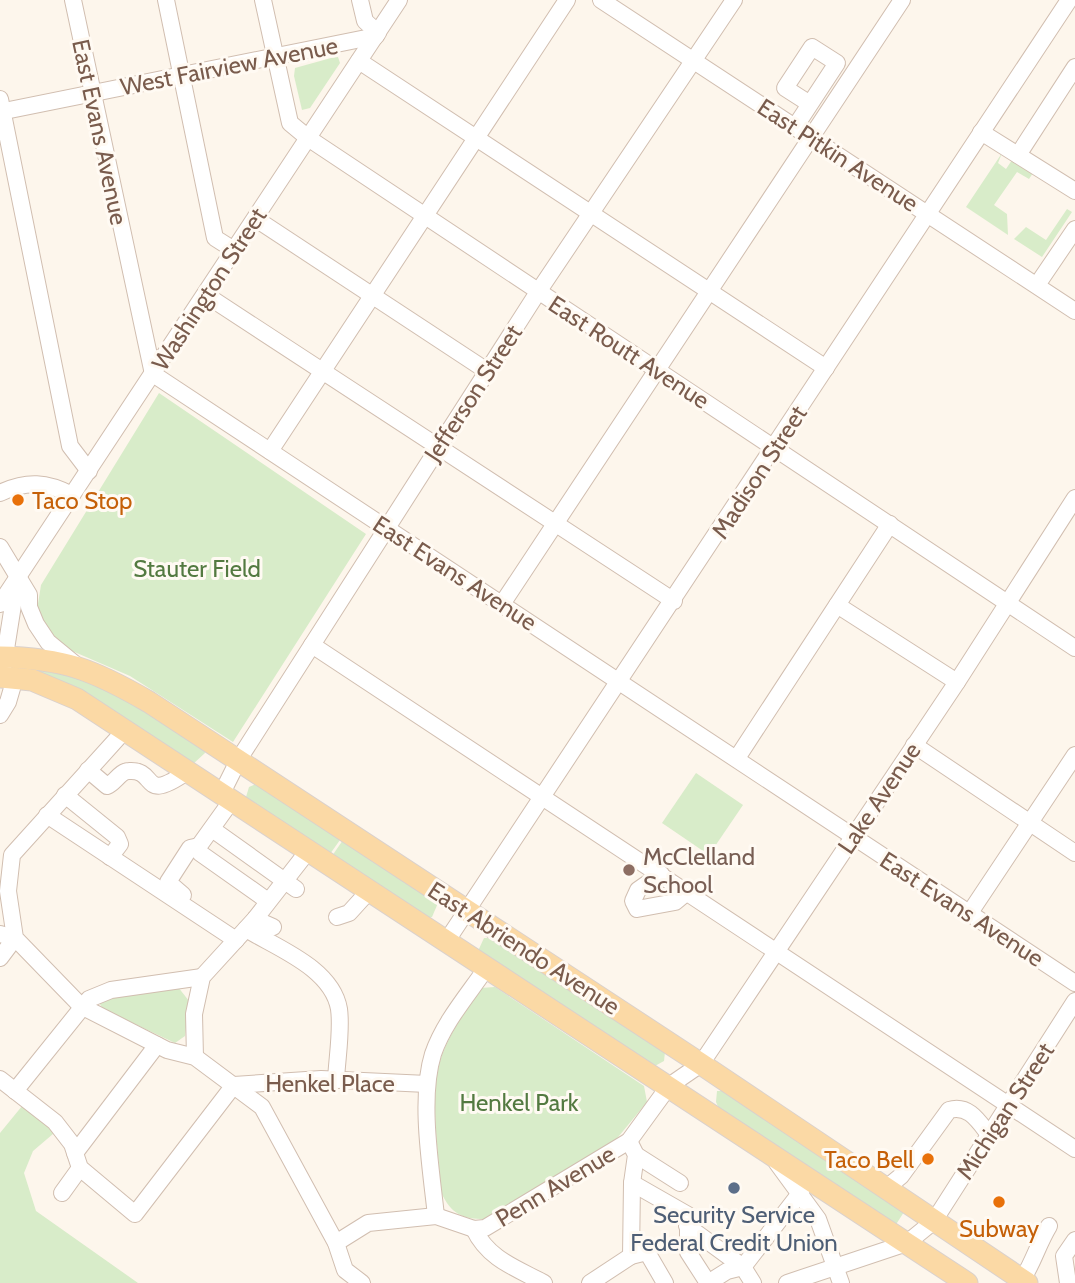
<svg xmlns="http://www.w3.org/2000/svg" width="1075" height="1283" font-family="Cabin,sans-serif">
<rect width="100%" height="100%" fill="#fdf6ec"/>
<g fill="#d8ecc9">
<polygon points="331,58 338,57 340,63 310,108 302,110 294,76 295,68"/>
<polygon points="1002,153 998,163 1006,169 1012,160 1033,173 1029,179 1017,172 994,205 1007,214 1008,235 966,207"/>
<polygon points="1067,209 1072,212 1042,257 1014,239 1026,227 1046,240"/>
<polygon points="159,393 366,534 233,742 130,676 56,644 37,610 41,585"/>
<path d="M30,668C96,670 151,715 204,749L205,753L193,764L29,671Z"/>
<polygon points="696,773 743,805 709,855 662,823"/>
<polygon points="256,784 340,840 330,854 248,800 246,797 249,787"/>
<polygon points="343,840 438,903 432,917 428,918 332,856"/>
<polygon points="484,938 492,938 665,1052 664,1061 653,1067 478,951"/>
<polygon points="178,987 189,1001 185,1036 175,1043 103,1009 98,1001"/>
<path d="M495,987L644,1086L647,1102L614,1142L485,1219C462,1219 451,1214 441,1192C439,1152 428,1093 442,1055C451,1031 466,1010 480,988Z"/>
<polygon points="717,1091 723,1091 904,1212 895,1226 720,1111 716,1102"/>
<polygon points="27,1100 60,1128 33,1151 24,1173 36,1211 138,1283 0,1283 0,1133"/>
</g>
<g fill="none" stroke-linecap="round" stroke-linejoin="round">
<g stroke="#d1beb0" stroke-width="18">
<g id="minor">
<polyline points="73,0 153,374 1075,983"/>
<polyline points="166,0 215,238 234,250"/>
<polyline points="263,0 290,123 308,138 1075,648"/>
<polyline points="360,0 365,21 378,33"/>
<polyline points="601,0 1075,311"/>
<polyline points="359,61 826,368"/>
<polyline points="0,99 70,446 89,471"/>
<polyline points="0,112 376,36"/>
<polyline points="795,127 837,63 812,47 785,88 810,104"/>
<polyline points="981,132 1075,191"/>
<polyline points="1018,155 1075,67"/>
<polyline points="256,219 487,371"/>
<polyline points="1037,285 1075,229"/>
<polyline points="206,295 674,601"/>
<polyline points="270,451 567,0"/>
<path d="M0,493C27,480 47,482 72,495"/>
<polyline points="0,547 29,595 29,607 36,624 48,642 76,665"/>
<polyline points="0,604 399,0"/>
<polyline points="502,604 902,0"/>
<polyline points="837,605 957,682"/>
<polyline points="312,645 1075,1149"/>
<polyline points="3,668 16,586"/>
<polyline points="0,715 8,702 15,678"/>
<polyline points="125,730 12,855 8,891 15,938 81,1006 167,1050 195,1057 262,1107 336,1243 345,1270 362,1283"/>
<polyline points="914,745 1075,853"/>
<polyline points="737,758 890,524"/>
<path d="M88,770L107,786C115,783 120,771 129,771C158,769 140,805 188,771"/>
<polyline points="222,793 239,759 538,292 734,0"/>
<polyline points="65,795 117,837 120,844 110,857"/>
<polyline points="232,800 199,846 200,853 268,901"/>
<polyline points="47,815 236,940"/>
<polyline points="212,829 296,889"/>
<polyline points="661,874 638,890 633,901 637,909 675,902 687,892"/>
<polyline points="183,895 168,882 190,848 199,846"/>
<polyline points="969,914 1075,755"/>
<polyline points="337,917 349,913 369,891"/>
<polyline points="255,919 273,927"/>
<path d="M246,929C277,948 332,968 339,1009C342,1030 337,1058 336,1080"/>
<polyline points="0,934 15,938 0,958"/>
<polyline points="446,942 1069,0"/>
<polyline points="195,1057 194,1014 202,977 255,919 308,851"/>
<polyline points="0,1079 55,1122 72,1144 80,1168 135,1214 234,1085 321,1079 427,1084"/>
<polyline points="15,1091 89,999 111,990 202,977"/>
<polyline points="629,1141 636,1155 632,1183 631,1256"/>
<polyline points="75,1153 157,1045"/>
<polyline points="636,1155 680,1183"/>
<polyline points="777,1163 818,1219 841,1283"/>
<polyline points="632,1183 688,1215 688,1252 708,1283"/>
<path d="M885,1189L901,1176L949,1110C969,1104 979,1122 990,1136"/>
<polyline points="62,1193 80,1168"/>
<path d="M436,1216C431,1168 419,1099 433,1054C444,1022 468,995 487,967"/>
<polyline points="687,1226 743,1267 753,1283"/>
<path d="M474,1229C488,1259 516,1268 544,1283"/>
<polyline points="336,1243 368,1223 436,1216 474,1229 485,1228 629,1141 669,1086 701,1064 957,682 1075,498"/>
<path d="M1022,1280C1034,1261 1038,1244 1049,1226"/>
<polyline points="590,1283 631,1256 647,1252 665,1283"/>
<polyline points="708,1283 727,1271 743,1267 801,1192"/>
<polyline points="787,1283 907,1243 934,1221 1075,1001"/>
<polyline points="1068,1283 1064,1256 1075,1240"/>
</g>
</g>
<g stroke="#dad1cd" stroke-width="23">
<g id="major">
<path d="M0,657C64,658 94,670 149,702L701,1064L1027,1283"/>
<polyline points="0,677 32,680 77,699 967,1283"/>
</g>
</g>
<use href="#minor" stroke="#fff" stroke-width="16"/>
<use href="#major" stroke="#fbd9a5" stroke-width="21"/>
</g>
<g fill="#e8710a" stroke="#fffaf3" stroke-width="2.5">
<circle cx="18" cy="500" r="7"/>
<circle cx="928" cy="1159" r="7"/>
<circle cx="999" cy="1202" r="7"/>
</g>
<circle fill="#8d6e63" stroke="#fffaf3" stroke-width="2.5" cx="629" cy="870" r="7"/>
<circle fill="#5c6f8a" stroke="#fffaf3" stroke-width="2.5" cx="734" cy="1188" r="7"/>
<g text-anchor="middle" dominant-baseline="central" stroke-width="6" stroke-linejoin="round" paint-order="stroke">
<g font-size="24" fill="#7a5c4d" stroke="#fffaf3">
<text transform="translate(229 66) rotate(-11)">West Fairview Avenue</text>
<text transform="translate(100 132) rotate(78)">East Evans Avenue</text>
<text transform="translate(838 155) rotate(33)">East Pitkin Avenue</text>
<text transform="translate(209 289) rotate(-57)">Washington Street</text>
<text transform="translate(629 352) rotate(33)">East Routt Avenue</text>
<text transform="translate(473 393) rotate(-57)">Jefferson Street</text>
<text transform="translate(759 472) rotate(-57)">Madison Street</text>
<text transform="translate(455 573) rotate(33)">East Evans Avenue</text>
<text transform="translate(879 798) rotate(-56)">Lake Avenue</text>
<text transform="translate(962 909) rotate(33)">East Evans Avenue</text>
<text transform="translate(524 948) rotate(33)">East Abriendo Avenue</text>
<text x="330" y="1083">Henkel Place</text>
<text transform="translate(1005 1111) rotate(-57)">Michigan Street</text>
<text transform="translate(555 1186) rotate(-31)">Penn Avenue</text>
</g>
<g font-size="24" fill="#c56008" stroke="#fffaf3" text-anchor="start">
<text x="32" y="500">Taco Stop</text>
<text x="914" y="1159" text-anchor="end">Taco Bell</text>
<text x="999" y="1228" text-anchor="middle">Subway</text>
</g>
<g font-size="24" fill="#537a41" stroke="#fffaf3">
<text x="197" y="568">Stauter Field</text>
<text x="519" y="1102">Henkel Park</text>
</g>
<g font-size="24" fill="#785e54" stroke="#fffaf3" text-anchor="start">
<text x="643" y="856">McClelland<tspan x="643" dy="28">School</tspan></text>
</g>
<g font-size="24" fill="#4e5e75" stroke="#fffaf3">
<text x="734" y="1214">Security Service<tspan x="734" dy="28">Federal Credit Union</tspan></text>
</g>
</g>
</svg>
